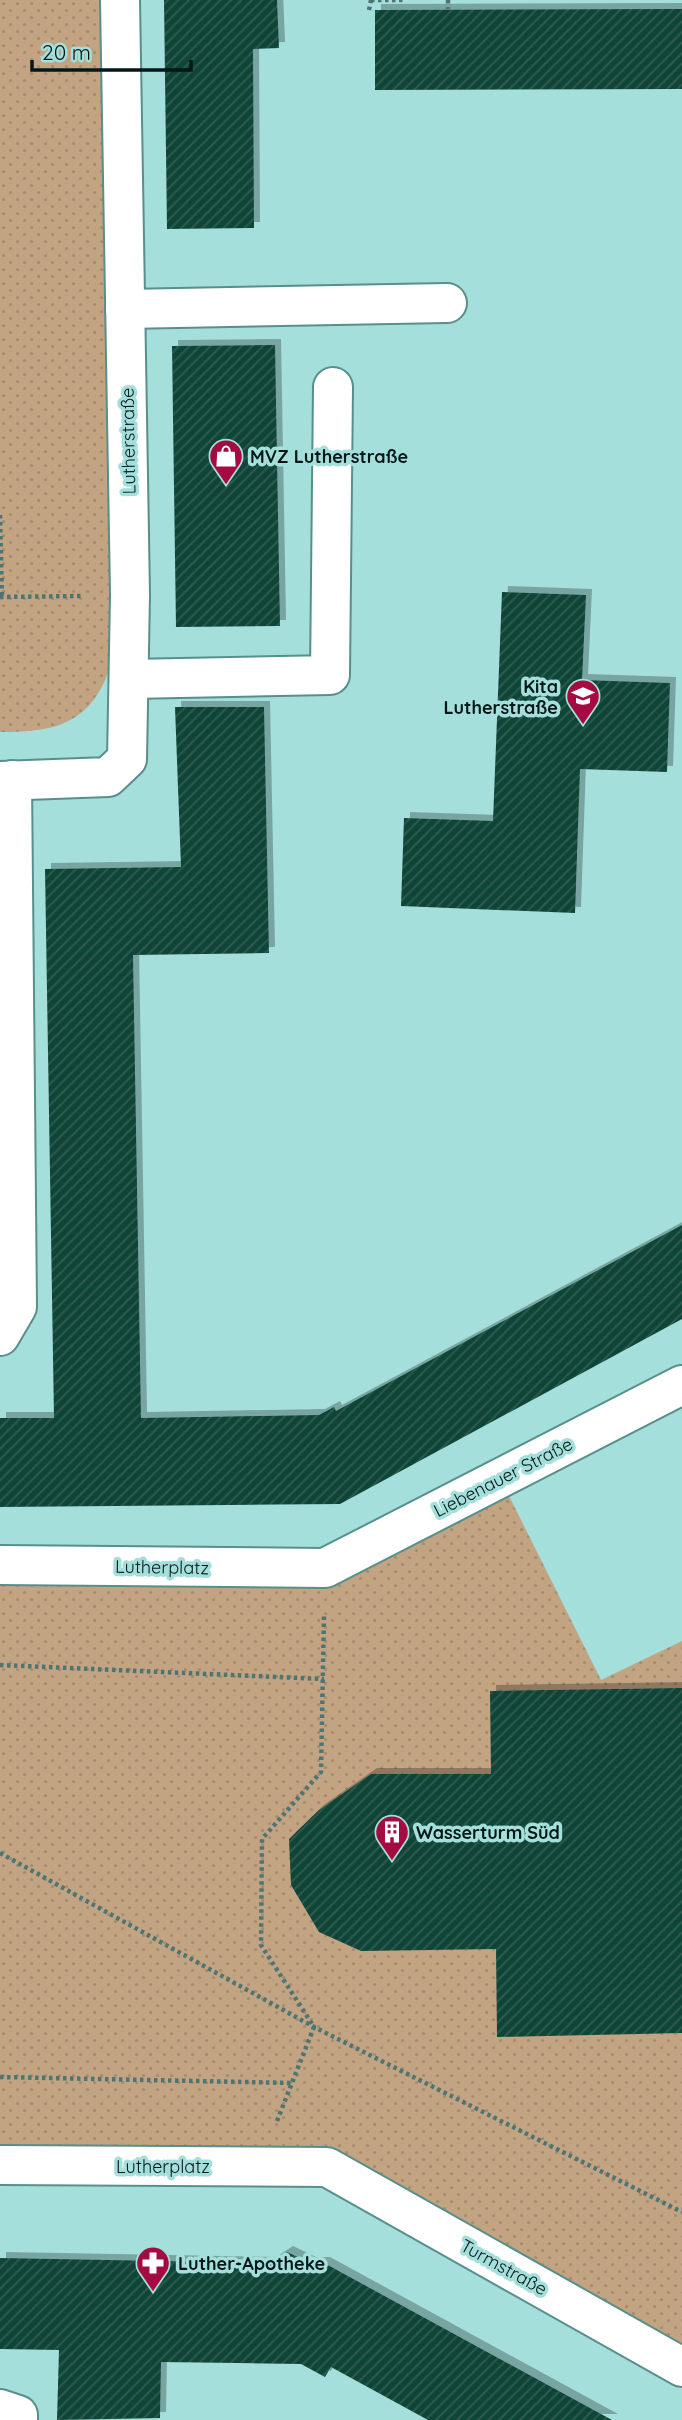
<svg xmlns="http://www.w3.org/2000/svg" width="682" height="2420" font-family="Quicksand,sans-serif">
<defs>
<pattern id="park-dots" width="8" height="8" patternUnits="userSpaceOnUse" patternTransform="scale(1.75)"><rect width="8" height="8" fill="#c2a482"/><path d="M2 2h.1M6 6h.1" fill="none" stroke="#a58c70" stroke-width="1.8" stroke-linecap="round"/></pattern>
<pattern id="building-hatch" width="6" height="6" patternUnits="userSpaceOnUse" patternTransform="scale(1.75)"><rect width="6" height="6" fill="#114537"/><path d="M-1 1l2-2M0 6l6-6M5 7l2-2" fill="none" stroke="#315c51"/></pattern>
<filter id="shadow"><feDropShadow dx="6" dy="-6" stdDeviation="0" flood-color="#0004"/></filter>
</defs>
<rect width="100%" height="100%" fill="#a4dfdb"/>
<g fill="url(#park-dots)">
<path d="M0,0H103L116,647C99,715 70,733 0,732Z"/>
<polygon points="500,1478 601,1680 682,1641 682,2367 327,2167 0,2165 0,1565 325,1568"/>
</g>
<g fill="url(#building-hatch)" filter="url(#shadow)">
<polygon points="164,0 277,0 279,48 253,49 254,228 167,229"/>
<polygon points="682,9 682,89 375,90 375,10"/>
<polygon points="275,345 280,626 176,627 172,346"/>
<polygon points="502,592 586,595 582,680 670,683 667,772 580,769 575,913 401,906 404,818 493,821"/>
<polygon points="175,707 264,707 269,953 133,955 141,1418 319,1415 334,1407 336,1411 682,1225 682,1319 340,1504 0,1507 0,1418 54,1418 45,869 181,867"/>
<polygon points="682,1688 682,2033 497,2037 496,1949 361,1951 319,1932 291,1885 289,1839 319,1810 371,1774 491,1774 490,1691"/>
<polygon points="287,2252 310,2263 324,2263 612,2420 428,2420 331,2367 325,2377 301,2364 161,2362 160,2418 57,2420 59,2350 0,2349 0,2258 270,2263"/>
</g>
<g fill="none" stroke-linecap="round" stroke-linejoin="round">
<g stroke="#578f8b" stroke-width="42">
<g id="minor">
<polyline points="125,309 447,303"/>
<polyline points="130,679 330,675 333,387"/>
<polyline points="0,781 108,777 127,759 130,595 120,0"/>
<polyline points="0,1336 17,1307 12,780"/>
<polyline points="0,1565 325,1568 682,1385"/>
<polyline points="0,2165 327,2167 682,2367"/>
<polyline points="0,2409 18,2415 18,2420"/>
</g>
</g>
<g stroke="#4e7573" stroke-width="4.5" stroke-dasharray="3.5 3.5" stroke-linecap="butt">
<polyline points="371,0 404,0"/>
<polyline points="448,0 448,9"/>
<polyline points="369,10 371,0"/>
<polyline points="0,515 2,597"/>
<polyline points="0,597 83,596"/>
<polyline points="0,1665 324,1679"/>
<polyline points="0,1853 314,2027 682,2212"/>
<polyline points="0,2077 293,2083"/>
<polyline points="277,2121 314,2027 261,1945 262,1839 321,1772 324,1615"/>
</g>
<use href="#minor" stroke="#fff" stroke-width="38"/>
</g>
<defs>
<g id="shop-pin" transform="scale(1.75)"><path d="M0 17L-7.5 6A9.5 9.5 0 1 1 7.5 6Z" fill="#a40b40" stroke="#a4dfdb"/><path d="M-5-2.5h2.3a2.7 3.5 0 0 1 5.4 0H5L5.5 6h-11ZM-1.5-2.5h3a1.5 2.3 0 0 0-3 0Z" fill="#fff"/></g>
<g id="school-pin" transform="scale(1.75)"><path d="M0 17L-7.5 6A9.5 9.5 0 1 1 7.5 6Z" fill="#a40b40" stroke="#a4dfdb"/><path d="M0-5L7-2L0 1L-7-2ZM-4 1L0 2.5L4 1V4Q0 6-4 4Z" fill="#fff"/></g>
<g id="building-pin" transform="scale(1.75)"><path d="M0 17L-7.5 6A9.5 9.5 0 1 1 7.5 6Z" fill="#a40b40" stroke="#a4dfdb"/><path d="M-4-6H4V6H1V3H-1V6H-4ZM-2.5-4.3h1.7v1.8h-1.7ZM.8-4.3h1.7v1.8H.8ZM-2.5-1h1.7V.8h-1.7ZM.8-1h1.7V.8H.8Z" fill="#fff"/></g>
<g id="pharmacy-pin" transform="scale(1.75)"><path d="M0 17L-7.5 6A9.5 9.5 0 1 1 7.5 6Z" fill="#a40b40" stroke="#a4dfdb"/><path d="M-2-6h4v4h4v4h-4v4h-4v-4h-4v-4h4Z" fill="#fff"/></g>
</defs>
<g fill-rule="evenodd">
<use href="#shop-pin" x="226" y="456"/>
<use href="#school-pin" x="583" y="696"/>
<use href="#building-pin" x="392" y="1832"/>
<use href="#pharmacy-pin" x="153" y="2263"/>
</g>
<g text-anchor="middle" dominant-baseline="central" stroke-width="7" stroke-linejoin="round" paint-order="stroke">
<g font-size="18" fill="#021716" stroke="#a4dfdb">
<text transform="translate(128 441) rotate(-91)">Lutherstraße</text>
<text transform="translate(503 1477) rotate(-27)">Liebenauer Straße</text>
<text transform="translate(162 1567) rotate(1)">Lutherplatz</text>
<text x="163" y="2166">Lutherplatz</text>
<text transform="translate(504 2267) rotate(29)">Turmstraße</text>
</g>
<g font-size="18" font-weight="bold" fill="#021716" stroke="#a4dfdb" text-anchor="start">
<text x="250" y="456">MVZ Lutherstraße</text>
<text x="558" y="686" text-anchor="end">Kita<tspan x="558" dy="21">Lutherstraße</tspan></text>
<text x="416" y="1832">Wasserturm Süd</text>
<text x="178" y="2263">Luther-Apotheke</text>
</g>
</g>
<path d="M32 60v10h159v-10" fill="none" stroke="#021716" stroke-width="3.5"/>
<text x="42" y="60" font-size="21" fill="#021716" stroke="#a4dfdb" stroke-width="5" paint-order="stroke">20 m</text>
</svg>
